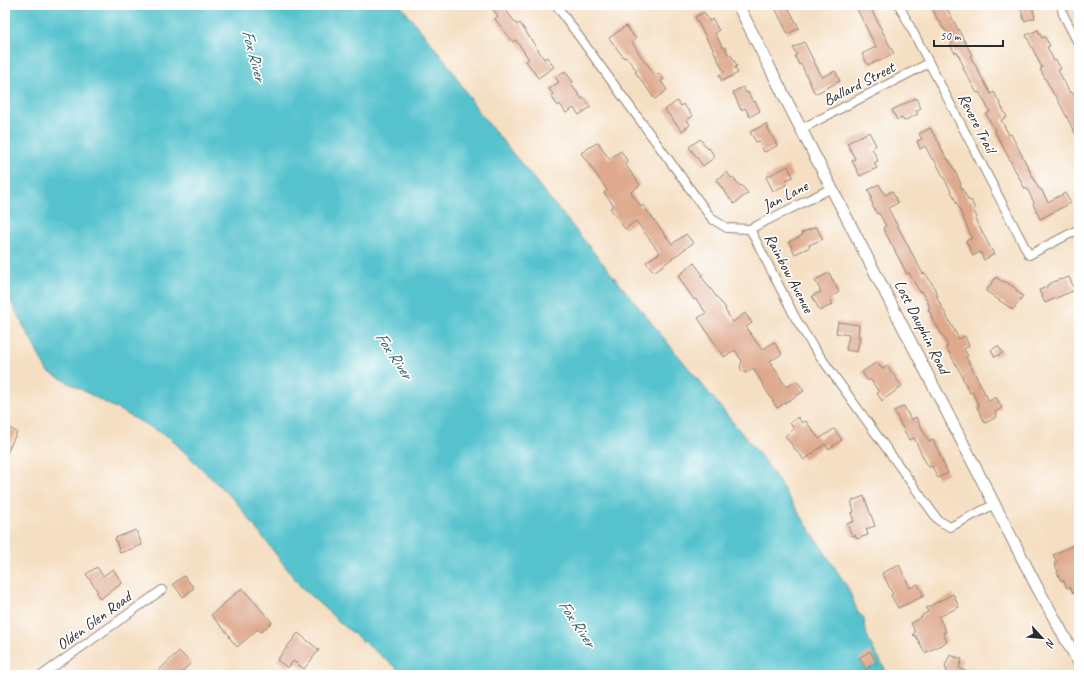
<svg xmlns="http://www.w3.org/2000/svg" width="1084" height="680" font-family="Caveat,sans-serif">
<rect width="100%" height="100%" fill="#fff"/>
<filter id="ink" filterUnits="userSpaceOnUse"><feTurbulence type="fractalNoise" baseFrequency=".025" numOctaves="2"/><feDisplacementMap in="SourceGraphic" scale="8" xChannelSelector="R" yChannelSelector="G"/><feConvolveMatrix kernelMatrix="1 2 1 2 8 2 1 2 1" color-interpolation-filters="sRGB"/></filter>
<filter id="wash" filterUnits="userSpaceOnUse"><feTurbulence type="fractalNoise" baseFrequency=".012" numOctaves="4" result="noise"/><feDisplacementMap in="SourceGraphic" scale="16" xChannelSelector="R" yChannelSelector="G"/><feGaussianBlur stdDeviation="0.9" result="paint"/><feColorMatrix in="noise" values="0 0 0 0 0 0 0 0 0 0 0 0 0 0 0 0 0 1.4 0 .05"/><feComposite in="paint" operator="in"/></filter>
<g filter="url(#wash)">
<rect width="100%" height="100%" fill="#f5dfc3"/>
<path fill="#55c2cd" stroke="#40767c" d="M5,5H400L445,60L479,112L767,464L848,588L858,613C867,618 863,621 865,629C869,645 879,658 887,672L888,675H405L344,626L301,587L236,502L169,437L47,371L5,290Z"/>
<g id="blocks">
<g fill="#dea98d">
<polygon points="490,5 502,5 517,25 520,23 544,59 547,57 554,67 538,78 526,61 529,59 516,40 513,42 495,19 498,16"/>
<polygon points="781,5 787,5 799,28 788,34 775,8"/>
<polygon points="855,5 869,5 894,54 877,62 877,61 868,65 862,54 876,47"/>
<polygon points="931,5 945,5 972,55 970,56 991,94 994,92 1007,117 1001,120 1009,135 1011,134 1039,189 1041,189 1048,202 1065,193 1071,203 1040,219 1033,204 1034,203 1027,188 1025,189 1002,145 995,132 996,132 986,114 990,112 979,92 977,93 973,86 963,68 964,67 957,52 955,53 950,45 952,44 944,28 943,29 939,20 938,21"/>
<polygon points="1020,5 1032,5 1035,18 1024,21"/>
<polygon points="704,12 709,21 713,19 719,31 715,33 723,48 725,47 729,56 731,55 737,66 735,67 738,73 722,81 719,75 724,72 710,43 709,43 695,17"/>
<polygon points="626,26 636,39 632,42 642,58 655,75 659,73 664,79 661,81 667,90 655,99 635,72 637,71 626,57 624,58 609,38"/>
<polygon points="1038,30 1042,38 1045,37 1050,46 1047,47 1054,61 1056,60 1061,69 1058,70 1070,93 1072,92 1078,102 1075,104 1079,111 1079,141 1057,98 1053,93 1040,69 1042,68 1026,35"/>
<polygon points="804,42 822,77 835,71 840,81 815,94 801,64 799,65 795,56 797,55 793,48"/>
<polygon points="565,71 573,82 570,83 582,99 584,98 591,107 579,115 574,108 566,113 560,104 558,106 551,96 553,94 549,89 559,82 555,77"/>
<polygon points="743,87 746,93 748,92 753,102 755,101 760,111 750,117 745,108 741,110 733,92"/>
<polygon points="916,98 921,108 916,111 918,114 904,121 902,118 897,120 892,110"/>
<polygon points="677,101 681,106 683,104 693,116 687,120 690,125 682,131 665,110"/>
<polygon points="766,124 777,146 764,152 759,141 756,142 750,132"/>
<polygon points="930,128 941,146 940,146 943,152 948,160 948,159 954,169 961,184 960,185 969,201 971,200 975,209 973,210 977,217 975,219 994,254 984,260 980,252 973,256 966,241 972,238 954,197 934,159 932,159 925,146 920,149 917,141 922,139 919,134"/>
<polygon points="869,132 876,145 872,148 878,161 874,163 877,168 860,176 852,161 855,159 847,143"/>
<polygon points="700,139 708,149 709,148 715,157 703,166 689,147"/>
<polygon points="598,142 609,159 621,151 628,162 625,164 640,185 631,192 641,207 643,205 672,244 686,234 693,243 654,272 646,262 660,253 636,221 625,229 610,208 614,206 604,193 607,190 581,153"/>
<polygon points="788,166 793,177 784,181 786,185 773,191 766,177"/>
<polygon points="727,172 731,178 733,177 740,186 741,185 748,193 734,204 716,180"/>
<polygon points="879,184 885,195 892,191 898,203 888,208 923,274 925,273 933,285 938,296 936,296 959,339 965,336 969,346 964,349 968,356 966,357 989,401 996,397 1002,408 995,412 997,417 985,423 977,407 979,406 972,392 970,393 962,377 963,377 946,347 948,346 945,340 936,324 935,325 931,316 932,316 928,309 930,308 927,300 922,291 920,292 909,273 907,274 883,228 886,226 879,213 877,214 872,205 873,204 870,199 872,198 868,190"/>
<polygon points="816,227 823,239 809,245 810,247 795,254 789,242 803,235 801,233"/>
<polygon points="694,263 703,275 701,276 721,303 722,303 726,309 725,310 733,322 745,313 752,323 746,327 762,350 774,342 782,354 770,361 786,387 797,381 804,391 777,408 753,368 746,373 743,372 740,368 742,361 735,350 724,357 698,318 706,313 696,299 694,300 678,276"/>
<polygon points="829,273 839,292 830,298 833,304 820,311 812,296 821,292 815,280"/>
<polygon points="996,277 1003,282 1004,281 1014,287 1017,290 1016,291 1023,296 1013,310 986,291"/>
<polygon points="1069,277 1075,290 1045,303 1039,290 1047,287 1047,285 1060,279 1060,280"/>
<polygon points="838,322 859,325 858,337 860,337 857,352 846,350 849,335 836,333"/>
<polygon points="998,346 1003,353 995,357 991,350"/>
<polygon points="877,362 882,369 887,366 902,386 882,401 877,393 879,392 870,379 868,381 862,372"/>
<polygon points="904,406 911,420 916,417 929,442 933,440 948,473 938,478 932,466 929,467 925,461 914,438 909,440 894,411"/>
<polygon points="798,417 802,423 806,421 819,439 834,429 842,440 829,449 825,444 804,460 799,453 798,453 785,436 794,429 790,423"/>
<polygon points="5,426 17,432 5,457"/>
<polygon points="864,496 875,526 866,529 868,535 857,539 855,535 852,536 847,524 854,521 851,513 854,512 852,505 852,501"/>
<polygon points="136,530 142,545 120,553 115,538"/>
<polygon points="1079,542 1079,590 1073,593 1070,587 1067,588 1063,580 1061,581 1057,572 1058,571 1054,563 1057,562 1053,555"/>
<polygon points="899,565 910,588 918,584 924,596 898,608 891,595 893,594 882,573"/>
<polygon points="97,567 103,576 113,569 122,583 100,599 96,593 98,592 86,574"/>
<polygon points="184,576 194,588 183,597 173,584"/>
<polygon points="242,588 272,622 261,632 258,629 237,647 229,637 230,636 211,615"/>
<polygon points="953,594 959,607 939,617 946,632 943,633 947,642 925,653 916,636 913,635 915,632 911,623 922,617 922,615 928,612 926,608"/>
<polygon points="298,633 319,650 304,669 293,661 288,668 277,660"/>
<polygon points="179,651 191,663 179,675 154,675"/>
<polygon points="870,651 877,663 866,669 859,658"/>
<polygon points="950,655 962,659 959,668 973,675 948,675 945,666"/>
</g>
</g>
</g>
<g filter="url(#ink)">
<use href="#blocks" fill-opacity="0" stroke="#908577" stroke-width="1"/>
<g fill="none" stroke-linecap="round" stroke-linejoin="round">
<g stroke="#908577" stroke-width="10">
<g id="minor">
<polyline points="556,5 712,219 727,228 750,229"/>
<polyline points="899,5 1029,255 1079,229"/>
<polyline points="1061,5 1063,14 1079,45"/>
<polyline points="801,129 929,63"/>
<polyline points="750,229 796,319 812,345 938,520 950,527 995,504"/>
<polyline points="750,229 832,188"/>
<polyline points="42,675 162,590"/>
</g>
</g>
<g stroke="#908577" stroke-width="13">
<polyline id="tertiary" points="738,5 801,129 1037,587 1079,663"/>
</g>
<use href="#minor" stroke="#fff" stroke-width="8"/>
<use href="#tertiary" stroke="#fff" stroke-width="11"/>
</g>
</g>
<g text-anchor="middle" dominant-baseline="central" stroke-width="3.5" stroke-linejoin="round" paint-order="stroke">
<g font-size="16" fill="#2b2b2b" stroke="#fff">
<text transform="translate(859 84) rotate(-27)">Ballard Street</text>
<text transform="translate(977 123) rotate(63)">Revere Trail</text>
<text transform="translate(785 196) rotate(-27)">Jan Lane</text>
<text transform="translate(789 273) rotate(62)">Rainbow Avenue</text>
<text transform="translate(922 327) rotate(63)">Lost Dauphin Road</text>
<text transform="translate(94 621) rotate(-36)">Olden Glen Road</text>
</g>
<g font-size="17" font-style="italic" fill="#3a6064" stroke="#fff">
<text transform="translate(254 55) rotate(75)">Fox River</text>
<text transform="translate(394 355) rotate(56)">Fox River</text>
<text transform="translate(577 623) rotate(56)">Fox River</text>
</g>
</g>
<rect width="1084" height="680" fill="none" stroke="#fff" stroke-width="20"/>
<g transform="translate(1042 638) rotate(117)" stroke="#ffffff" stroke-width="3" paint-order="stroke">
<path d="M0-3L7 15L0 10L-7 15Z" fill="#2b2b2b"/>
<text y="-6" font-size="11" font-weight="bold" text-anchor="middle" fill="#2b2b2b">N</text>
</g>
<path d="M934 40v6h69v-6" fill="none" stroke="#2b2b2b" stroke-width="2"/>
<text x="940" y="40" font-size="12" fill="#2b2b2b" stroke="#ffffff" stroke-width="3" paint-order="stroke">50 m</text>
</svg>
